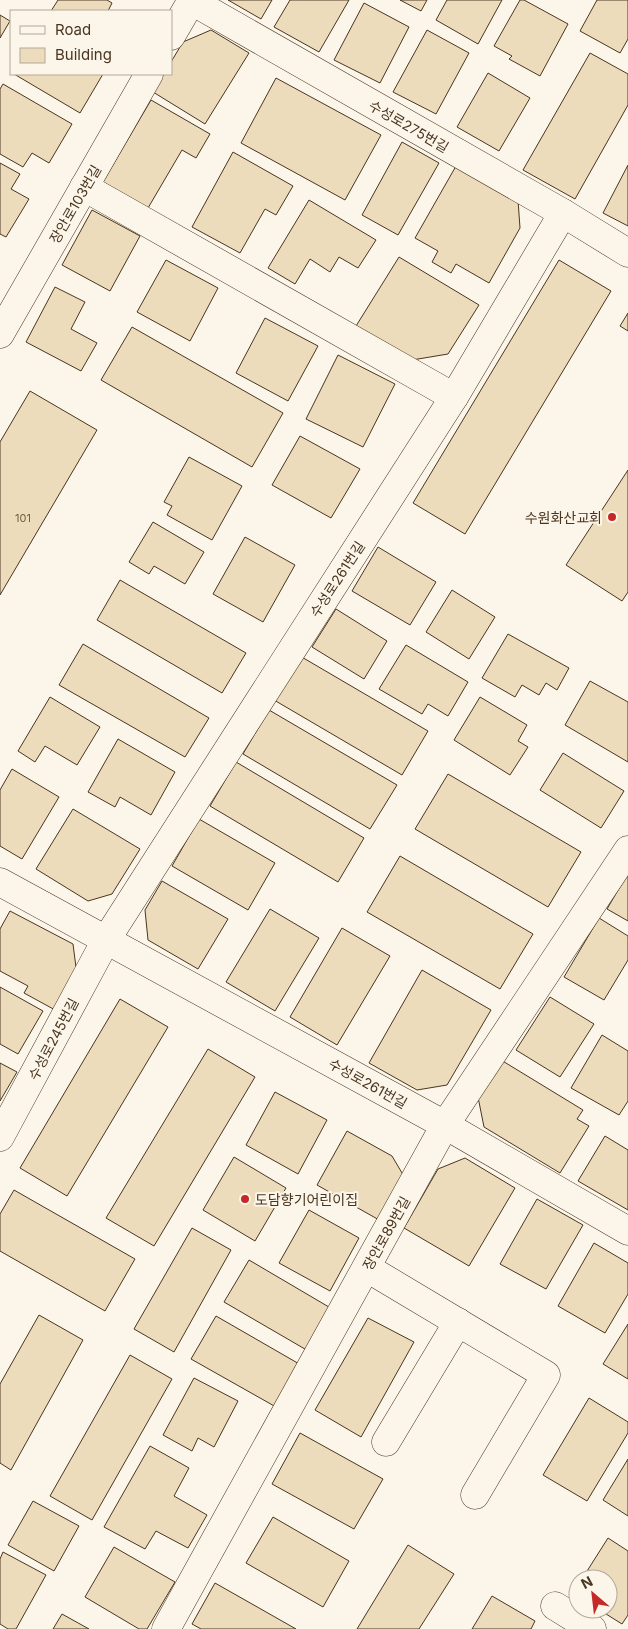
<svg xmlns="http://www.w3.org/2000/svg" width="628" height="1629" font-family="Inter,'Noto Sans KR',sans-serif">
<rect width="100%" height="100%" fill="#fbf6e9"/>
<g fill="#ecdcbc" stroke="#4a3520">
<polygon points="58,0 107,0 112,3 108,11 51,11"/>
<polygon points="228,0 272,0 261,19"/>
<polygon points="290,0 349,0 319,52 274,27"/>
<polygon points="400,0 427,0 421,11"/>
<polygon points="447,0 502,0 478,44 436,20"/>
<polygon points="520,0 524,0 568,24 540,76 509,59 512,56 494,46"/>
<polygon points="597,0 628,0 628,39 620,53 580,31"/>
<polygon points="364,3 409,27 380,83 334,60"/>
<polygon points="0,15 10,21 0,38"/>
<polygon points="211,30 249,53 205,124 153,92 164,74 171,74 171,62 183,42"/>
<polygon points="427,30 469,53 436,114 393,92"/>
<polygon points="590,53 628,74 628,105 575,199 523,170"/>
<polygon points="488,73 530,98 499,151 457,127"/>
<polygon points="14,74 103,74 80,113"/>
<polygon points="276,78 381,135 345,200 241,143"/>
<polygon points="3,84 72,124 49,163 32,153 23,167 0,154 0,89"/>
<polygon points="151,100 210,134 196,158 182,150 148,208 103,182"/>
<polygon points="402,142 439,163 398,235 362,215"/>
<polygon points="233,152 293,186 276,215 265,209 240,253 192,227"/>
<polygon points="0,163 20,174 11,189 29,199 6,237 0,234"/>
<polygon points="628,165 628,226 603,213"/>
<polygon points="456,166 518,200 520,228 489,283 456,264 451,273 432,262 438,251 415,238"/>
<polygon points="309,200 376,240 358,268 339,257 330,272 310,259 295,284 268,268"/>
<polygon points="92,210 140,236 110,291 62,265"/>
<polygon points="399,257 479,305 448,354 412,360 356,326"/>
<polygon points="166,260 218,288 190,341 137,312"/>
<polygon points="559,260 611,291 465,534 413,503"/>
<polygon points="55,287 85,302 71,329 97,343 81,371 26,342"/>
<polygon points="628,313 628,331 620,326"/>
<polygon points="265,318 318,346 288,401 236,373"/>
<polygon points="132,327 283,413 252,467 101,380"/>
<polygon points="338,355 395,384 363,447 306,419"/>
<polygon points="30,391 97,430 0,595 0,442"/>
<polygon points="300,436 360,469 331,518 272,485"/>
<polygon points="189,457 242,486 212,540 167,515 172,506 164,502"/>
<polygon points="628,470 628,592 622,601 566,565"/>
<polygon points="153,522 204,552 185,584 154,566 149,574 129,562"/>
<polygon points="245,537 295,565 263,622 213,594"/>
<polygon points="378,547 436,582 410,625 352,591"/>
<polygon points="120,580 246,653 222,693 97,620"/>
<polygon points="452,590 495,617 469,659 426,632"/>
<polygon points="336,609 387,641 364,679 312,647"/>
<polygon points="508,634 569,668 557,690 546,683 539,695 522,685 515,697 482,678"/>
<polygon points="83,644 209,718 185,757 59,685"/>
<polygon points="406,645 468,682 448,716 428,704 422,714 379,689"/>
<polygon points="300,656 428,731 402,775 274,700"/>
<polygon points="590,681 628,702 628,762 565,725"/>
<polygon points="50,697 100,727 77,765 45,746 35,762 18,751"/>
<polygon points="480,697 527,725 518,741 528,747 510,775 454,740"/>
<polygon points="269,710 397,785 370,829 243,754"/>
<polygon points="118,739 175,772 151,815 120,797 115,807 88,792"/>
<polygon points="563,753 624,791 601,828 540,790"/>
<polygon points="236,762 364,838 338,882 210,806"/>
<polygon points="12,769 59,797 22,859 0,846 0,790"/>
<polygon points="448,774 581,852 548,907 415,829"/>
<polygon points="73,809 140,849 112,894 88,901 36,869"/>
<polygon points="199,819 275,863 248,910 172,866"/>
<polygon points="400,856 533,934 500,989 367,912"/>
<polygon points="628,873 628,921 607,909"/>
<polygon points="162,881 228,919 198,969 148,940 145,910"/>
<polygon points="270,909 319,938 275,1011 226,982"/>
<polygon points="10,911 73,944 77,975 57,1011 24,993 28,986 0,971 0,929"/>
<polygon points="599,918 628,936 628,960 604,1000 564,977"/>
<polygon points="342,928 390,956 337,1045 290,1017"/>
<polygon points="422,970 491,1010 447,1085 417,1090 369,1063"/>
<polygon points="0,987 43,1011 18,1054 0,1044"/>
<polygon points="550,997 594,1024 560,1077 516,1050"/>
<polygon points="120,999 168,1027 67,1196 20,1168"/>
<polygon points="602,1035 628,1051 628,1101 619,1115 571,1088"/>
<polygon points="208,1049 255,1077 154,1246 106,1218"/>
<polygon points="501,1060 583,1110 577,1119 589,1126 560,1173 484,1127 478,1097"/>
<polygon points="0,1063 17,1072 0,1101"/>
<polygon points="275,1092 327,1120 298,1174 246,1145"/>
<polygon points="347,1131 392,1156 405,1178 381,1221 317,1185"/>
<polygon points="605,1136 628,1150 628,1210 578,1181"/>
<polygon points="234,1157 286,1188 255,1241 203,1210"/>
<polygon points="465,1158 515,1188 469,1266 404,1228 438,1169"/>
<polygon points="14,1190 135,1259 105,1311 0,1251 0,1214"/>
<polygon points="537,1199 583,1225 546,1289 500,1264"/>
<polygon points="309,1210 359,1238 330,1291 279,1263"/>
<polygon points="192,1228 231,1250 174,1352 134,1329"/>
<polygon points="594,1243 628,1263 628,1294 605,1333 558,1306"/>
<polygon points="249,1260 334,1310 310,1352 224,1302"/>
<polygon points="39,1315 83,1340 11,1470 0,1463 0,1384"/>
<polygon points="216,1316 301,1365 276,1407 191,1359"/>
<polygon points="368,1318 414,1342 361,1437 315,1410"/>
<polygon points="628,1324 628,1379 603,1364"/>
<polygon points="130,1355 172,1379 92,1520 50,1496"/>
<polygon points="194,1378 238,1401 214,1447 198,1438 192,1451 163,1435"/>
<polygon points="589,1398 628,1422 628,1433 587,1501 543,1475"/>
<polygon points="300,1433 383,1479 354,1529 272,1484"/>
<polygon points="150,1446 189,1468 174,1496 207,1515 188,1548 156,1531 145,1549 104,1527"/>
<polygon points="628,1459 628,1516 603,1500"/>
<polygon points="33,1501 79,1526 54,1571 8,1545"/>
<polygon points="273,1517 349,1561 323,1607 246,1563"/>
<polygon points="608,1538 628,1551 628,1615 622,1624 598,1609 608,1609 608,1579 582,1579"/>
<polygon points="408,1545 454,1574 419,1629 357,1629"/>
<polygon points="114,1547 175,1582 147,1629 139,1629 85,1597"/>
<polygon points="3,1552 46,1575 16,1629 8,1629 0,1624 0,1559"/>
<polygon points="215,1583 296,1629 201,1629 192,1624"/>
<polygon points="492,1596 535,1621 531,1629 472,1629"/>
<polygon points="62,1614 89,1629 53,1629"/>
</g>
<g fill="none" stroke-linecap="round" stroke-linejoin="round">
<g stroke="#4a3520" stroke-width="29">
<g id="minor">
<polyline points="190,0 563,213 628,253"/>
<polyline points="171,36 192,0"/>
<polyline points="84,187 454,397"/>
<polyline points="0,334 149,74"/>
<polyline points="0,882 445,1125 628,1231"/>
<polyline points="0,1137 106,940 454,397 563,213"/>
<polyline points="367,1268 546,1375 475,1495"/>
<polyline points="386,1442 458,1322"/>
<polyline points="555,1606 592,1629"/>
<polyline points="166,1629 445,1125 628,850"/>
</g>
</g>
<use href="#minor" stroke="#fbf6e9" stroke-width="28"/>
</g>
<g fill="#c62828" stroke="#fbf6e9" stroke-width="2">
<circle cx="612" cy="517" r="5"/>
<circle cx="245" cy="1199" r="5"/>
</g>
<g text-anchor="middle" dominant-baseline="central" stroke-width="4" stroke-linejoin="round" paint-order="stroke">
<g font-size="11" fill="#725f47">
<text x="23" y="518">101</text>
</g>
<g font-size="14" fill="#4a3520" stroke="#fbf6e9">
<text transform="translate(409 126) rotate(30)">수성로275번길</text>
<text transform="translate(75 204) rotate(-60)">장안로103번길</text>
<text transform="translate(337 579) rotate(-57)">수성로261번길</text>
<text transform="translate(53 1039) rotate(-62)">수성로245번길</text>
<text transform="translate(368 1083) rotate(29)">수성로261번길</text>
<text transform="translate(386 1233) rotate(-61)">장안로89번길</text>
</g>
<g font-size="14" fill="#4a3520" stroke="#fbf6e9" text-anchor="end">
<text x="602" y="517">수원화산교회</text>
<text x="255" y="1199" text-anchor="start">도담향기어린이집</text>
</g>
</g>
<rect x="10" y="10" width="162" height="65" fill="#fbf6e9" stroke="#b4a999"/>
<rect x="20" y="26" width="25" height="8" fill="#fbf6e9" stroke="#b4a999"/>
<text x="55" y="35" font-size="15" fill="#4a3520">Road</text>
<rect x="20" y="48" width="25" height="15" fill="#ecdcbc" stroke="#b4a999"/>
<text x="55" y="60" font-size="15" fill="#4a3520">Building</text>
<g transform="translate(593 1594) rotate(332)"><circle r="24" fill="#fbf6e9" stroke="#b4a999"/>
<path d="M0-4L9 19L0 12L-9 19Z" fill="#c62828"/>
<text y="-8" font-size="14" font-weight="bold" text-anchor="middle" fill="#4a3520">N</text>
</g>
</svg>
